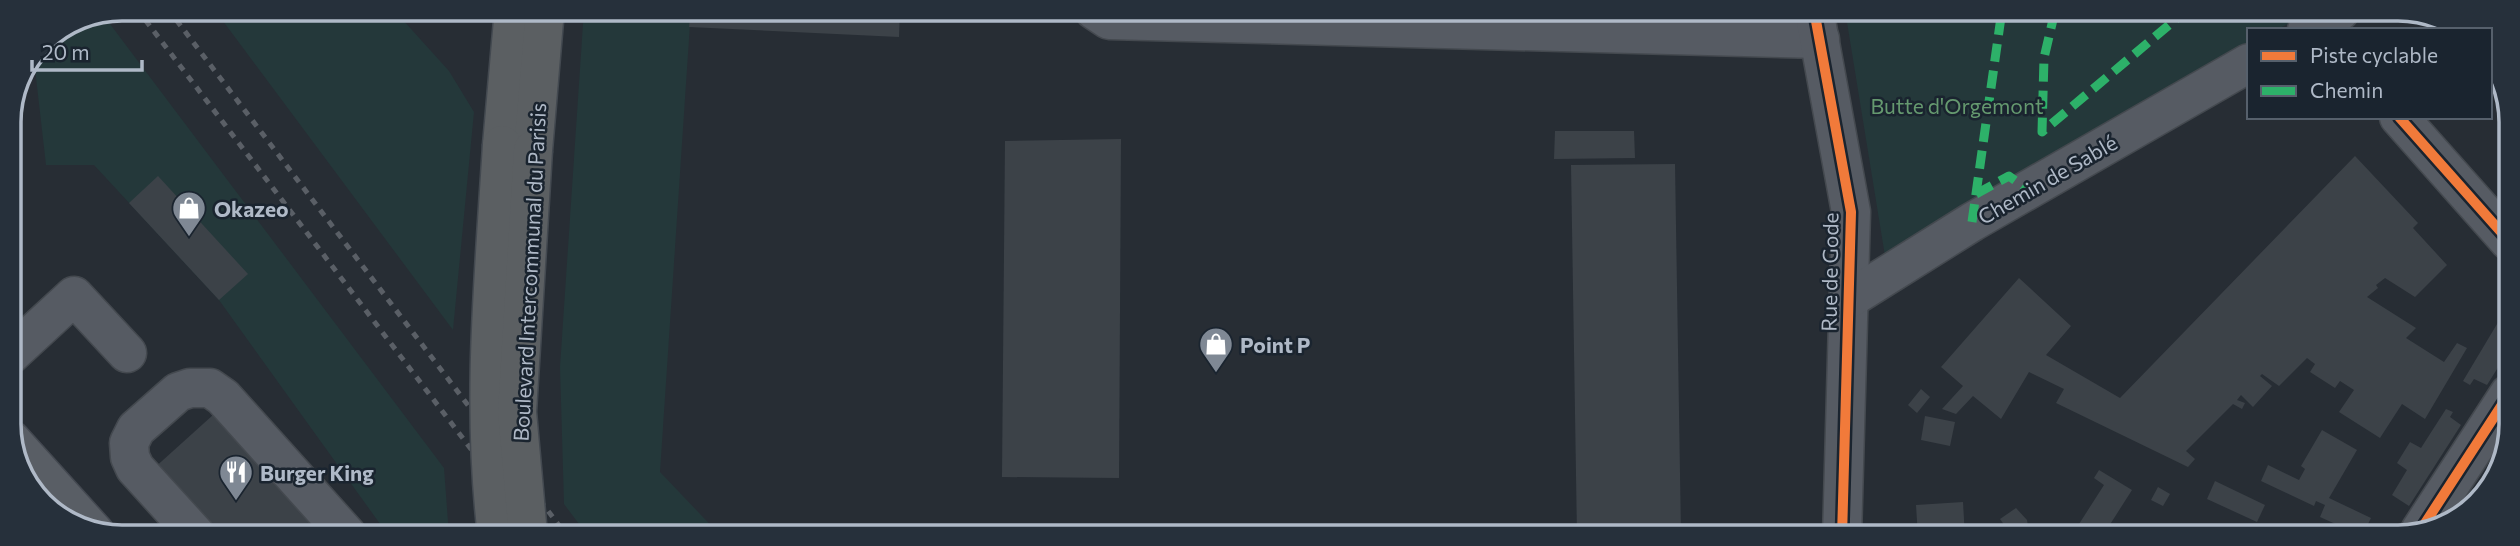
<svg xmlns="http://www.w3.org/2000/svg" width="2520" height="546" font-family="Commissioner,sans-serif">
<rect width="100%" height="100%" fill="#272d34"/>
<g fill="#24383a">
<polygon points="214,9 393,9 449,71 474,112 453,330"/>
<polygon points="584,9 691,9 660,472 721,536 588,536 564,504 560,367"/>
<polygon points="1845,10 2310,11 2277,30 2249,30 2249,46 1885,256"/>
<polygon points="104,16 444,468 449,535 388,535 219,300 94,165 46,165 34,60 42,42"/>
</g>
<g fill="#3c4248">
<polygon points="691,9 900,9 899,37 689,27"/>
<polygon points="1555,131 1634,131 1635,158 1554,159"/>
<polygon points="1121,139 1119,478 1002,477 1005,141"/>
<polygon points="9,144 22,159 9,169"/>
<polygon points="2355,156 2418,223 2413,228 2447,265 2415,297 2385,278 2376,285 2378,288 2367,297 2416,328 2406,338 2444,362 2457,343 2467,348 2425,419 2402,404 2380,438 2339,412 2354,390 2340,381 2335,388 2310,372 2315,364 2307,358 2279,386 2262,374 2260,376 2272,386 2253,407 2241,395 2237,400 2245,403 2242,409 2233,404 2186,451 2195,459 2188,467 2056,403 2064,389 2029,372 2001,419 1973,396 1956,414 1942,409 1963,386 1941,367 2019,278 2071,326 2046,355 2120,398"/>
<polygon points="1675,164 1681,536 1577,536 1571,165"/>
<polygon points="158,176 248,274 219,300 129,203"/>
<polygon points="2509,304 2509,350 2487,385 2474,379 2470,385 2463,381"/>
<polygon points="1921,389 1930,397 1917,413 1908,405"/>
<polygon points="2446,409 2453,412 2450,417 2461,425 2409,506 2392,495 2407,470 2397,463 2410,442 2421,448"/>
<polygon points="213,415 321,535 211,535 152,470"/>
<polygon points="1925,416 1955,422 1950,446 1921,440"/>
<polygon points="2322,430 2357,450 2329,498 2371,518 2362,536 2320,517 2325,505 2316,501 2314,506 2261,481 2268,465 2299,480 2305,469 2301,466"/>
<polygon points="2099,470 2132,490 2102,537 2075,537 2072,535 2104,485 2094,478"/>
<polygon points="2215,481 2265,505 2257,522 2207,499"/>
<polygon points="2158,487 2170,494 2163,506 2151,500"/>
<polygon points="1963,502 1965,537 1918,537 1916,505"/>
<polygon points="2016,508 2027,520 2028,526 2015,535 2007,529 2000,519"/>
</g>
<g fill="none" stroke-linecap="round" stroke-linejoin="round">
<g stroke="#44494f" stroke-width="41">
<g id="minor">
<polyline points="1094,10 1109,20 1820,39"/>
<polyline points="1814,10 1851,212 1842,537"/>
<polyline points="2307,30 2340,11"/>
<polyline points="2399,117 2509,241"/>
<polyline points="1849,299 1972,222 2249,63"/>
<polyline points="10,355 74,296 127,353"/>
<polyline points="2420,531 2509,394"/>
<polyline points="196,535 135,468 130,457 129,443 136,429 178,392 190,388 210,388 223,397 347,535"/>
</g>
</g>
<g stroke="#444951" stroke-width="41">
<polyline id="major" points="11,440 95,533"/>
</g>
<g stroke="#434950" stroke-width="41">
<g id="highway">
<polyline points="502,145 514,9"/>
<polyline points="533,150 545,9"/>
</g>
</g>
<use href="#minor" stroke="#565b63" stroke-width="38"/>
<use href="#major" stroke="#595e65" stroke-width="38"/>
<use href="#highway" stroke="#5b5f62" stroke-width="38"/>
<g stroke="#5a5f66" stroke-width="5" stroke-dasharray="7 7" stroke-linecap="butt">
<polyline points="137,9 537,536"/>
<polyline points="168,9 567,536"/>
</g>
<g stroke="#434950" stroke-width="41" stroke-linecap="butt">
<g id="highway-bridge">
<path d="M497,535C481,406 494,275 502,145"/>
<polyline points="528,535 517,412 533,150"/>
</g>
</g>
<use href="#highway-bridge" stroke="#5b5f62" stroke-width="38"/>
<g stroke="#2db169" stroke-width="9" stroke-dasharray="18 9" stroke-linecap="butt">
<polyline points="2055,11 2044,58 2042,132 2182,14 2192,11"/>
<polyline points="1976,194 2009,176 2028,190"/>
<polyline points="1972,222 2002,10"/>
</g>
<g stroke="#1a242f" stroke-width="15">
<g id="cycleway">
<polyline points="1814,10 1851,212 1842,537"/>
<polyline points="2399,117 2509,241"/>
<polyline points="2420,531 2509,394"/>
</g>
</g>
<use href="#cycleway" stroke="#f17a3a" stroke-width="10"/>
</g>
<defs>
<g id="shop-pin" transform="scale(1.75)"><path d="M0 17L-7.5 6A9.5 9.5 0 1 1 7.5 6Z" fill="#7f8894" stroke="#1a242f"/><path d="M-5-2.5h2.3a2.7 3.5 0 0 1 5.4 0H5L5.5 6h-11ZM-1.5-2.5h3a1.5 2.3 0 0 0-3 0Z" fill="#fff"/></g>
<g id="restaurant-pin" transform="scale(1.75)"><path d="M0 17L-7.5 6A9.5 9.5 0 1 1 7.5 6Z" fill="#7f8894" stroke="#1a242f"/><path d="M-5-6h1v4h1v-4h1v4h1v-4h1v5L-1.5 .5V6h-2V.5L-5-1ZM5-6V6H3V1.5H1.5Q1.5-4 5-6Z" fill="#fff"/></g>
</defs>
<g fill-rule="evenodd">
<use href="#shop-pin" x="189" y="208"/>
<use href="#shop-pin" x="1216" y="344"/>
<use href="#restaurant-pin" x="236" y="472"/>
</g>
<g text-anchor="middle" dominant-baseline="central" stroke-width="5" stroke-linejoin="round" paint-order="stroke">
<g font-size="21" fill="#65996f" stroke="#1a242f">
<text x="1957" y="105">Butte d'Orgemont</text>
</g>
<g font-size="21" fill="#afb9c7" stroke="#1a242f">
<text transform="translate(2047 179) rotate(-30)">Chemin de Sablé</text>
<text transform="translate(529 272) rotate(-87)">Boulevard Intercommunal du Parisis</text>
<text transform="translate(1829 272) rotate(-89)">Rue de Gode</text>
</g>
<g font-size="21" font-weight="bold" fill="#afb9c7" stroke="#1a242f" text-anchor="start">
<text x="214" y="208">Okazeo</text>
<text x="1240" y="344">Point P</text>
<text x="260" y="472">Burger King</text>
</g>
</g>
<path d="M0 0H2520V546H0ZM122 21H2398A101 101 0 0 1 2499 122V424A101 101 0 0 1 2398 525H122A101 101 0 0 1 21 424V122A101 101 0 0 1 122 21Z" fill="#26303b" fill-rule="evenodd"/>
<path fill="none" stroke="#afb9c7" stroke-width="3.5" d="M122 21H2398A101 101 0 0 1 2499 122V424A101 101 0 0 1 2398 525H122A101 101 0 0 1 21 424V122A101 101 0 0 1 122 21Z"/>
<rect x="2247" y="28" width="245" height="91" fill="#1a242f" stroke="#56606c" stroke-width="2"/>
<rect x="2261" y="51" width="35" height="10" fill="#f17a3a" stroke="#56606c" stroke-width="2"/>
<text x="2310" y="63" font-size="21" fill="#afb9c7">Piste cyclable</text>
<rect x="2261" y="86" width="35" height="10" fill="#2db169" stroke="#56606c" stroke-width="2"/>
<text x="2310" y="98" font-size="21" fill="#afb9c7">Chemin</text>
<path d="M32 60v10h110v-10" fill="none" stroke="#afb9c7" stroke-width="3.5"/>
<text x="42" y="60" font-size="21" fill="#afb9c7" stroke="#1a242f" stroke-width="5" paint-order="stroke">20 m</text>
</svg>
